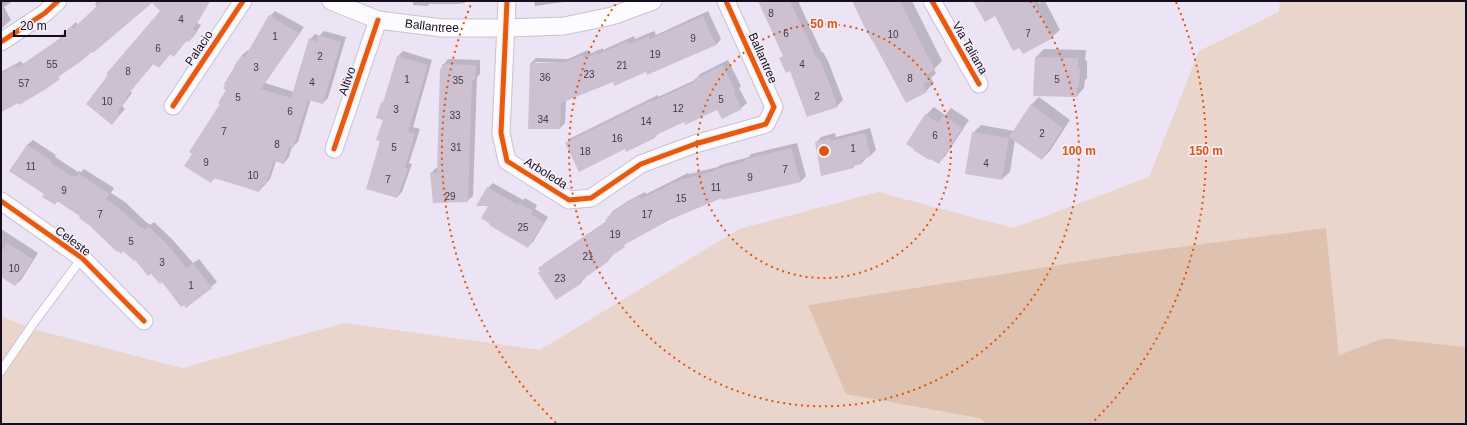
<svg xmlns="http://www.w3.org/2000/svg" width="1467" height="425" font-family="Helvetica,sans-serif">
<rect width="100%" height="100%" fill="#ece3f4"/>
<polygon fill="#e9d5cb" points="1280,1 1466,1 1466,347 1384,338 1339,355 1326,229 1127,254 808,305 979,418 987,424 1,424 1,316 33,329 182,368 344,323 540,350 739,229 878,192 1013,228 1149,177 1199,51 1279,12"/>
<polygon fill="#dec2af" points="1326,228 1339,355 1384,338 1466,347 1466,424 987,424 979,418 846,394 808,305 1127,254"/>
<g fill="#0003" fill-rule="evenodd">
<polygon points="1,1 13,1 4,7 11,20 1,29"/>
<polygon points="98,1 210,1 197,23 201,25 194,36 189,41 187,40 179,50 171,53 159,67 154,63 130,91 132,93 122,106 125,109 112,124 161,11 152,1 45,88 1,112 1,72 21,61 23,64 61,38 65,32 76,22 78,25 97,7 95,4"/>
<polygon points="407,1 478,1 466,2 464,3 459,4 429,4 428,6 413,5 413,2"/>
<polygon points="534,1 571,1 535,6"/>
<polygon points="759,1 800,1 799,3 822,53 823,52 828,61 843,100 837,106 784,55"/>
<polygon points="854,1 912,1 942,61 934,69 936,73 931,78 934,83 926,91"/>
<polygon points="974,1 1038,1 1039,3 1045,1 1060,30 1052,37 996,15"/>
<polygon points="275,11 304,27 265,83 294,92 310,39 315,34 319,36 324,31 346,37 328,98 323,103 311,99 298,142 292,147 289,157 284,163 276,161 270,179 259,191 215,178 211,182 221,104 242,55 248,50 249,51 270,16"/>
<path d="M708,11L721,39L716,45L647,73L646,70L613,81L566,100L565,123L560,128H529L531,63L536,58L568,59L588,50L589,54L603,48V50L634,36L635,39L654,31L656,35ZM535,62L567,63V65L535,64Z"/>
<polygon points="1044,49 1086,50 1085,60 1087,61 1087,78 1085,80 1084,88 1077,96 1036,57"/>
<polygon points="403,51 432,60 413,127 420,129 409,163 412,164 402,192 397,197 382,103 385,100 398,56"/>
<polygon points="448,59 480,60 480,74 477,77 473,196 467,201 431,173 436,168 439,168 441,69 443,65"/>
<polygon points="728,60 741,86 739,88 747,103 741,108 717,109 684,121 660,132 654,138 625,148 566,143 571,138 658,95 658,97 695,80 700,74"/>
<polygon points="1039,97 1070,120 1050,151 1042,159 1015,140 1010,172 1002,179 973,133 981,125 1014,131 1031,105"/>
<polygon points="934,107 945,115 951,108 969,120 946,155 939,163 926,115"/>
<polygon points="870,128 876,150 871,155 867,157 862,163 856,164 853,167 816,143 821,137 835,133 836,137"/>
<polygon points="33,140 56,155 55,157 78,172 79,171 81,172 84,169 114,188 111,193 125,202 147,223 148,223 150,225 154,222 172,239 193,263 199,259 217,282 186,306 163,280 82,216 58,201 55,204 45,194 11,171 27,145"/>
<polygon points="797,143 806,176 801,181 723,199 723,196 669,220 628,242 612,254 613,255 608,260 586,276 586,277 581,282 541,271 540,268 545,263 607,221 608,217 613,211 628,201 645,192 646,194 688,173 689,174 718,167 720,165 749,157 751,154"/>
<polygon points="493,183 523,200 525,198 537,205 535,209 548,217 533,242 527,247 490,205 488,188"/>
<polygon points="1,229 38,253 21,280 15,285 1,276"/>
</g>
<g fill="#cdc0d0">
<polygon points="102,1 210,1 193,29 196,31 189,42 186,40 174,57 170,54 159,68 153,64 126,97 128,99 117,112 120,114 112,125 86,104 108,75 106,74 160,11 152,3 93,53 92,52 80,62 58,77 60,79 46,89 19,105 18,103 1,112 1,74 16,65 17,68 61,39 59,37 70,27 73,29"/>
<polygon points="758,1 790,1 817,58 818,57 823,67 838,107 807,117 790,71 786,73 779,58 783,56"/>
<polygon points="852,1 900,1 935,70 925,75 929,81 923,84 927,92 906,103 873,41 872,41 864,26"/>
<polygon points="973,1 1033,1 1053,38 1023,54 1019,48 1013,51 995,16 985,22"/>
<polygon points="269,15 299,33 261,89 291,98 309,38 316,42 318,35 341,42 324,100 323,104 308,100 293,148 289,147 284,164 274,161 265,186 262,184 259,192 214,178 211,183 184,166 192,154 189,152 220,104 218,103 226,90 223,88 225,85 224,84 235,66 234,66 242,55 245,57"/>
<polygon points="703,16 716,45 647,75 646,72 614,86 613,82 561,103 560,129 528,129 530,63 562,63 583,55 584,58 597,53 598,54 628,41 630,44 649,36 650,39"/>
<polygon points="397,56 428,65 408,132 415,134 405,168 408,169 397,198 366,189 380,141 376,140 383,120 376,118 381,103 383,103"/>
<polygon points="1035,57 1078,58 1078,68 1080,68 1079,87 1077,87 1077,97 1033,96"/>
<polygon points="442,64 476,65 475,80 472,80 468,202 433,203 430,173 437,173 440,69 442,69"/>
<polygon points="723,65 736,92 734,93 742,109 722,119 717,110 685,125 684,122 654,136 655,138 626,152 625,149 579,172 565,143 652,100 653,101 695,82 694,79"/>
<polygon points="1031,104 1063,128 1042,160 1009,137"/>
<polygon points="925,114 938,123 943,115 962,128 939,164 930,159 929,160 913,150 914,149 906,144"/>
<polygon points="972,132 1009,138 1002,180 965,174"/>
<polygon points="865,133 871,156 861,160 862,164 853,166 854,168 821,176 815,142 830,138 831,141"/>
<polygon points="27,145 52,161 51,163 73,177 73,175 76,177 78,173 110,194 106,199 119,208 141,228 142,227 145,230 148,226 167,244 187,268 193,263 212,288 186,308 184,305 181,307 162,282 160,284 151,274 148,276 135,260 134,261 123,251 121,254 118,251 117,252 90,226 79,218 80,216 57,201 55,205 42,197 44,194 9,171"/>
<polygon points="791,148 801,182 722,200 722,198 669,220 624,245 625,247 607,259 609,261 580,281 582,283 556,300 538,273 540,271 538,268 607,222 605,220 608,218 607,217 622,206 639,196 641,199 683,178 684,179 714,171 714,170 745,161 745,159"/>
<polygon points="487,187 518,205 519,203 533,211 531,214 544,222 528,248 489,225 490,224 481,218 488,206 476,206"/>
<polygon points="7,243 33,259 15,286 1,277 1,253"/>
</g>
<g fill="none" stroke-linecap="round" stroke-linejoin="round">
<g stroke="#cac1d2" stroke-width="10">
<polyline id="lane" points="1,371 35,321 82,258"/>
</g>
<g stroke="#cac1d2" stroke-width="19">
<g id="street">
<path id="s1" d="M331,1L378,20L442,28H507L564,26L612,16L653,1"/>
<polyline points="507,1 501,133 507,161 569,200 591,198 641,164 695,144 766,124 774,107 726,1"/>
<polyline points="932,1 979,84"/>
<polyline points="1,42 45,13 58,1"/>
<polyline points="173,106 243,1"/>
<polyline points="334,149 378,20"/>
<polyline points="1,201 82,258 144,321"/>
</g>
</g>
<use href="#lane" stroke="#fcfbfd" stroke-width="8"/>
<use href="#street" stroke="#fcfbfd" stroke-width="17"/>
<g stroke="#f4eef9" stroke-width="8">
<g id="cycleway">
<polyline points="507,1 501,133 507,161 569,200 591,198 641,164 695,144 766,124 774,107 726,1"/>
<polyline points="932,1 979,84"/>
<polyline points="1,42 45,13 58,1"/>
<polyline points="173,106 243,1"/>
<polyline points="334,149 378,20"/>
<polyline points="1,201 82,258 144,321"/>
</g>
</g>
<use href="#cycleway" stroke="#e8590c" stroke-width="5"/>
</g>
<g fill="none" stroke="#de550d" stroke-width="2" stroke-dasharray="2 4">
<circle cx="824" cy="151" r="127"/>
<path d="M1030 1A255 255 0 1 1 618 1"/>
<path d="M556 423A382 382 0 0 1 472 2M1176 2A382 382 0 0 1 1092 423"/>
</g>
<g text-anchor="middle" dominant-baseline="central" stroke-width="3.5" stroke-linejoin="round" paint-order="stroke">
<g font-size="10" fill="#44394a">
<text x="771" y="13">8</text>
<text x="181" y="19">4</text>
<text x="786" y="33">6</text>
<text x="1028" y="33">7</text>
<text x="893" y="34">10</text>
<text x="275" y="36">1</text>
<text x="693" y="38">9</text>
<text x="158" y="48">6</text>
<text x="655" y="54">19</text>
<text x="320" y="56">2</text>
<text x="52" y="64">55</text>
<text x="802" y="64">4</text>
<text x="622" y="65">21</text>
<text x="256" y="67">3</text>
<text x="128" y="71">8</text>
<text x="589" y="74">23</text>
<text x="545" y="77">36</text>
<text x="910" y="78">8</text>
<text x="407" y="79">1</text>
<text x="1057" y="79">5</text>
<text x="458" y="80">35</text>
<text x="312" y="82">4</text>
<text x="24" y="83">57</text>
<text x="817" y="96">2</text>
<text x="238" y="97">5</text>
<text x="721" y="99">5</text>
<text x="107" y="101">10</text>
<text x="678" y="108">12</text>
<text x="396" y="109">3</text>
<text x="290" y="111">6</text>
<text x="455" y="115">33</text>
<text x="543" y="119">34</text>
<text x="646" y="121">14</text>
<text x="224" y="131">7</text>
<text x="1042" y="133">2</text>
<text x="935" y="135">6</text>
<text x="617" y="138">16</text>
<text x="277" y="144">8</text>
<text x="394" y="147">5</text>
<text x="456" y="147">31</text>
<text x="853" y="148">1</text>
<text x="585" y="151">18</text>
<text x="206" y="162">9</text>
<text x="986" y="163">4</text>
<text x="31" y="166">11</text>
<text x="785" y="169">7</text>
<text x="253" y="175">10</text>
<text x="750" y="177">9</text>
<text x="388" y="179">7</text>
<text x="716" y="187">11</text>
<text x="64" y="190">9</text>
<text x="450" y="196">29</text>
<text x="681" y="198">15</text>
<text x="100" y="214">7</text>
<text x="647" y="214">17</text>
<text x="523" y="227">25</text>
<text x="615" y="234">19</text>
<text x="131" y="241">5</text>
<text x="588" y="256">21</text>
<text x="162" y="262">3</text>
<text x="14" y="268">10</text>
<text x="560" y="278">23</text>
<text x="191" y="285">1</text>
</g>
<g font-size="12" fill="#170c1e" stroke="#f4eef9">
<text stroke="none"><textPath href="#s1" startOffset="105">Ballantree</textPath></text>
<text transform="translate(199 48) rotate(-56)">Palacio</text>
<text transform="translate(970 48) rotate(60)">Via Taliana</text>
<text transform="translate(763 58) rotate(66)">Ballantree</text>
<text transform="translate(347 81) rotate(-71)">Altivo</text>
<text transform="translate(546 173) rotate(32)">Arboleda</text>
<text transform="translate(73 241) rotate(37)">Celeste</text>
</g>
</g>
<circle cx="824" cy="151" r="6" fill="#de550d" stroke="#f4eef9" stroke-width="2"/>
<g font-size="12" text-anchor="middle" font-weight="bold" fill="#de550d" stroke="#f4eef9" stroke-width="3.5" stroke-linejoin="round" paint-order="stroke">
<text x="824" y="28">50 m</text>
<text x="1079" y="155">100 m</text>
<text x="1206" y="155">150 m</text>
</g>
<rect width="1467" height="425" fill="none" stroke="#170c1e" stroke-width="4"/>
<path d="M14 30v6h51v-6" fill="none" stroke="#170c1e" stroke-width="2"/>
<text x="20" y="30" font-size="12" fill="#170c1e" stroke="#f4eef9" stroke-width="3" paint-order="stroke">20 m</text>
</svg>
